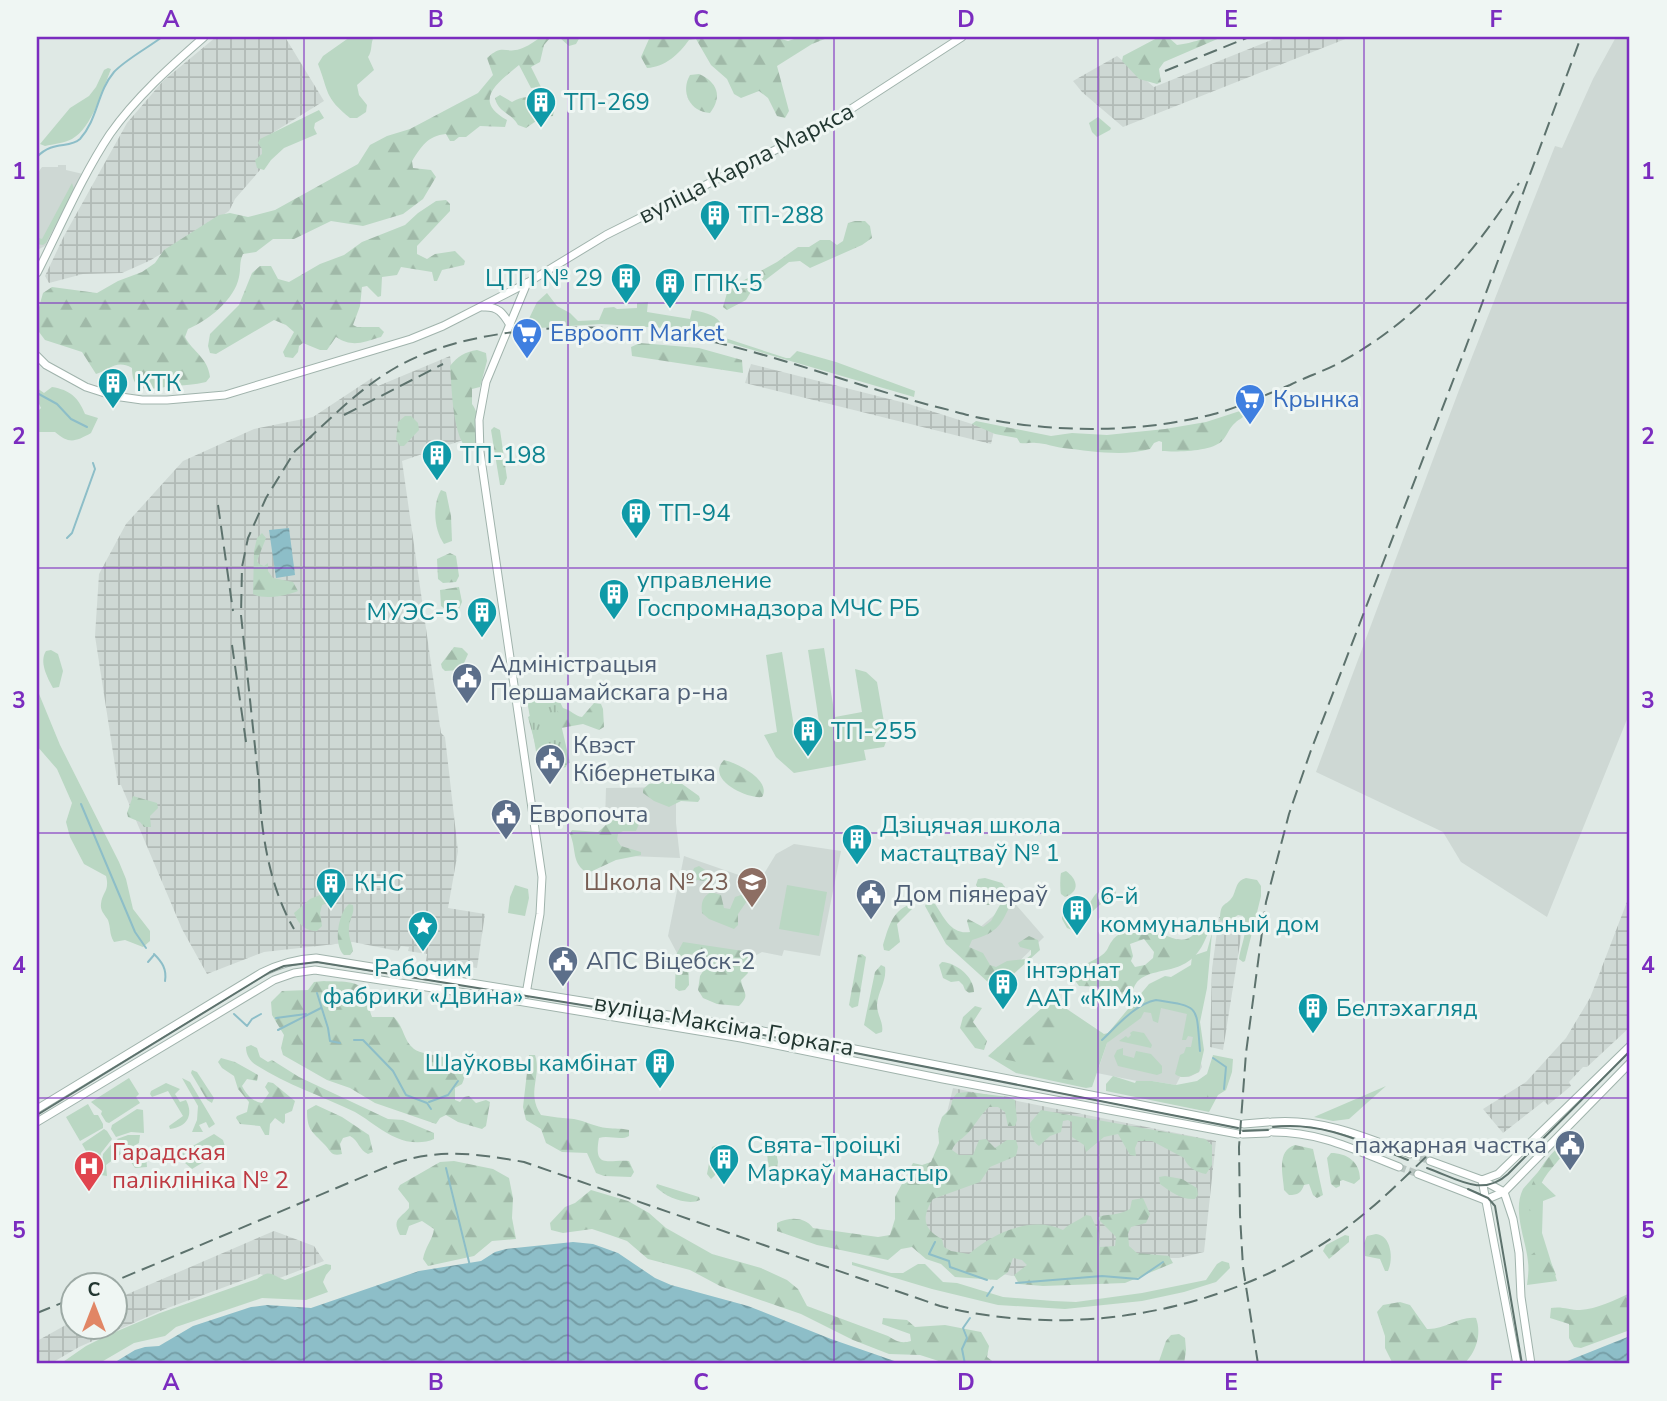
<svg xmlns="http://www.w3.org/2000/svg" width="1667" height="1401" font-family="'Nunito Sans',sans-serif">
<defs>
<pattern id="industrial-grid" width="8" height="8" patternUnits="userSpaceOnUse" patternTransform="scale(1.75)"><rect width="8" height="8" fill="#ced8d4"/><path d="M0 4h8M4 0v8" fill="none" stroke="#b1bab6"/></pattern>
<pattern id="forest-firs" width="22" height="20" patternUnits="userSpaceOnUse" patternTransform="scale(1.75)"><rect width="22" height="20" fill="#bad7c3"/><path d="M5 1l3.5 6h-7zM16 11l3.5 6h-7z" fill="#a0b9a8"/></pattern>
<pattern id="cemetery-stones" width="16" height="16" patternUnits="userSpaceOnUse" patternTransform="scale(1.75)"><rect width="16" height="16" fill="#bad7c3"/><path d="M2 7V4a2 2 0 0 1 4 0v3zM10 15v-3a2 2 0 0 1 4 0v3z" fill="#a0b9a8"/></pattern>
<pattern id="park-tufts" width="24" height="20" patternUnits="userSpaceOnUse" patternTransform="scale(1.75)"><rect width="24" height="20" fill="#bad7c3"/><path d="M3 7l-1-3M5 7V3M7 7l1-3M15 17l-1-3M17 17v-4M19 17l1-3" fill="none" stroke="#a0b9a8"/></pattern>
<pattern id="water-waves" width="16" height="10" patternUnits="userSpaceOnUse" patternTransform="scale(1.75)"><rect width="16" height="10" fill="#8dbec8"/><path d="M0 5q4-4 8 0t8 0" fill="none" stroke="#739ba3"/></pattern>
</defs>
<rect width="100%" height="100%" fill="#dfe9e5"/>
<g fill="#ced8d4">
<polygon points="1616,37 1630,37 1630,712 1547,917 1461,862 1443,832 1316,772 1459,390 1555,146 1562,148 1593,79"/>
<polygon points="58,165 66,165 66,170 83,174 45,246 37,250 37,174 42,167 58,167"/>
<polygon points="676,787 676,823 680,858 604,855 606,788"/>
<polygon points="794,844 841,851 820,956 784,950 782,956 762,952 751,958 750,966 677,953 668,936 684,856 759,882 776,854"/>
<polygon points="1012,900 1044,937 994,986 957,947"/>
<polygon points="1149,1004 1188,1009 1202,1067 1199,1072 1189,1077 1180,1077 1176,1085 1152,1081 1142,1082 1097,1073 1107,1043"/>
</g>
<g fill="url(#industrial-grid)">
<polygon points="216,37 285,37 324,101 266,137 260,170 235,199 229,211 193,235 149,261 122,273 83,274 49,283 45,276 64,236 127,123 163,81"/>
<polygon points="1279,37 1348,38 1123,127 1082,92 1073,81 1117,56 1154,87"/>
<polygon points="450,356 463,440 402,461 441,733 445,737 458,851 448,908 485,914 477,968 426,961 427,954 408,951 409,947 401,946 398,951 353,942 264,952 207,974 182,929 121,785 118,785 95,636 99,574 126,524 183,461 254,429 313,417 372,378 378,386"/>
<polygon points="751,364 909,404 994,431 991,444 745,383"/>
<polygon points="1630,894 1630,1027 1587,1067 1583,1067 1569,1082 1571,1086 1548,1105 1544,1101 1503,1133 1483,1109 1526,1082 1566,1038 1590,998"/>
<polygon points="1219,917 1244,918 1223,1050 1210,1047 1212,969"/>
<polygon points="953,1088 1216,1141 1204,1252 1179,1258 1155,1258 1104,1270 1012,1276 969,1267 918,1230"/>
<polygon points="274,1231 314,1246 324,1261 277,1279 260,1274 165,1309 79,1347 50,1364 37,1364 37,1341 73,1321 74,1328 116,1328 116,1299"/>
</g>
<g fill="#bad7c3">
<path d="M350,37H374C370,43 373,50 368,57L374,70L357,85L359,95L367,105L366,112L357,118H350C324,97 329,92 318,64L323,56Z"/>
<path d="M108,68L111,69C103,89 92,128 72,139C65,143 53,144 45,146L40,144L70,108L89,96L96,87L104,70Z"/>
<polygon points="319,110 324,118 315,123 314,128 317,134 284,148 271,160 264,170 257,168 255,160 262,154 262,149 258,143 260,139"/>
<polygon points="1098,117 1111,128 1110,130 1097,137 1092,132 1089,123"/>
<polygon points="72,183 74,189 46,243 43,245 37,244 39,238 42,239"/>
<path d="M547,293L557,306L570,313L578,321L599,320L604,308L614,307L617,309L637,308V303L648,302L647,312L690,319L692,310C702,312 714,314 720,322L718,331L722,337L786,358H790L797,351L836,362L915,391L914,397L705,336L663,328L601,324L524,329L537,302Z"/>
<path d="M52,387C70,390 78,397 85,414L98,418L91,433C75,442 69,444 55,432H37V412L41,408L37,400V388L44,393Z"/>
<polygon points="824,648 835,717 862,712 855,669 866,672 877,682 887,739 884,747 864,750 866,760 794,773 776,757 764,735 777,732 766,655 782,652 794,727 819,722 808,650"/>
<path d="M51,650L58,654L63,671L59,687L53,688C47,677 39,662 46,651Z"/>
<path d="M37,689L60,745L119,862L126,879L133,909L150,931V941L143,947L125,940L114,942C109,934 111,928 108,920C105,915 100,911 101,904C102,892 110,891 106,876L84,864L70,837L66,822L72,803L57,769L37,746Z"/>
<path d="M1246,878L1257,880L1261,886V896L1245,961L1243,962L1239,959C1241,944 1249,931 1243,916L1238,915L1226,923L1220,920C1220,900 1227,907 1233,896C1237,887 1236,881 1246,878Z"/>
<polygon points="515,885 528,889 529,898 525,916 508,913 510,897"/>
<polygon points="787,885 827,892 819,936 779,929"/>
<path d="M1212,933L1207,988L1200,1022L1204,1050L1199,1072C1191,1076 1183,1080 1175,1074L1180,1055L1184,1053L1186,1047H1191L1193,1037L1188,1036L1186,1040H1182L1187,1014L1161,1008L1158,1023L1153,1021L1151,1013L1144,1012L1141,1018L1107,1043L1092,1087L1086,1088L1016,1073L988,1056L1052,999L1104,1034L1108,1033L1149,984L1165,976L1171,977L1191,965L1192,956L1207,951Z"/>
<polygon points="1133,1031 1144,1033 1152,1045 1151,1048 1119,1041 1126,1036 1128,1038 1131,1035 1130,1033"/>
<polygon points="1123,1048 1123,1055 1134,1058 1136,1051 1151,1054 1162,1066 1162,1073 1157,1075 1118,1066 1114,1056 1117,1050"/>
<polygon points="1213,1055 1233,1059 1232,1072 1226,1090 1218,1095 1209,1112 1106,1091 1106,1084 1113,1076 1135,1083 1136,1081 1152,1081 1176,1085 1197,1081 1207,1074"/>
<polygon points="129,1078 139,1094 136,1097 140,1103 109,1123 106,1122 101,1114 102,1111 91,1102"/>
<polygon points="182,1078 190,1082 215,1124 209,1128 206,1122 199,1125 203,1132 192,1132 197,1120 198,1106"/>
<path d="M166,1083L180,1089L175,1094L180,1102L186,1100C194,1115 187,1127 170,1129L169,1126L183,1116L168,1091L152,1097L150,1094L151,1091Z"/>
<polygon points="1386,1086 1349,1119 1333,1121 1314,1117"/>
<polygon points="88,1104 94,1115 98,1115 103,1124 103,1128 80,1141 66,1117"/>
<polygon points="137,1109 143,1110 144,1133 131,1132 116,1137 111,1129 112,1125"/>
<polygon points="104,1129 107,1131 112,1139 101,1153 97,1170 82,1144"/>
<polygon points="214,1134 223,1140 226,1150 215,1159 210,1158 192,1169 185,1163 182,1152"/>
<polygon points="128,1135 140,1135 139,1143 125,1151 117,1139"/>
<path d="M1570,1136V1140L1538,1179L1556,1196L1543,1201L1542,1233L1557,1281L1527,1285C1528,1277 1529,1269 1528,1262C1526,1239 1512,1211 1523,1189Z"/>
<polygon points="114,1141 121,1154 106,1165 107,1176 101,1175 103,1154"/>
<polygon points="140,1145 145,1147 147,1167 135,1168 126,1155"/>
<polygon points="1222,1261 1229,1263 1230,1268 1216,1282 1184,1292 1142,1301 1065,1309 998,1305 932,1289 852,1265 852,1262 891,1273 903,1273 918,1264 925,1264 943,1282 957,1283 1003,1297 1053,1301 1076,1302 1142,1293 1206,1280 1217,1264"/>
<path d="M326,1264L331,1265V1269L326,1275L323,1282L328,1292L306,1300L262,1298L176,1327L165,1336L134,1343L98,1364H60L86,1346L108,1335L160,1313L257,1279C271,1269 270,1275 285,1280Z"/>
</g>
<g fill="url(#forest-firs)" fill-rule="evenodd">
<path d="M541,37H580L576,44L569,46L560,38H550L544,45L540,62L531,67L541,87L531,88L519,65C499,82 471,100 507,120L505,127L480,126L466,137H459L454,141H450L446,134C427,136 422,146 412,161L413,168L431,170L436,177L423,199L403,214L363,226L331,221L294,239H273L256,252L243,254C239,262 241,269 239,277C235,299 208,321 188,329L185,337C193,352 208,358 210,377L206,382C195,385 184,385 173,386C153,388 132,397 132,368C116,359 110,370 96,374L82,352L45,340L39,332V307L43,293L52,287L97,293L118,281L142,272L155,263L164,250L219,215L230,213L248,217L275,210L358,164L370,145L387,136L410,129L478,93L493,75L487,58C503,43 505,54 520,49C527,47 535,41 541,37Z"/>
<path d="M647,37H775L788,41L800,37H830L812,44L777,66L789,111L785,118L777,116L768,98L759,91L741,98L734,94L727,79L711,65L696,39L689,40C679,54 665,67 647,68L641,57L649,39Z"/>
<path d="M1159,37H1168L1177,45C1195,43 1202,37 1222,37L1164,62L1159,69L1161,82L1157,84L1139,79L1122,61L1123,56Z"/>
<path d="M699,74C717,82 723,96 710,113C690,112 680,92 690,75Z"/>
<path d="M500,95L512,102C527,92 542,99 554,111L553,116L542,117L526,128L518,125C512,113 498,113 495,98Z"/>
<path d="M446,200L450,204V211L417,246V254L427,259L435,254L455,251L465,261L464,265L442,270L437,281H434L432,272L401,267L397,275L382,277L381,296L378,297L367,286L362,287L360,306L353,325L357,327H379L384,332L381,337C363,342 353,348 336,337L327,350H320L303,343L299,346L298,352L293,358L285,357L283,352L294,332L286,325L274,320L216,354L210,353L208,346L210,334L239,305L252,273L260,266H271L278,279L289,282L320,264L344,255L362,242L405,225L418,213L436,201Z"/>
<polygon points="855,221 865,221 870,226 872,238 862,245 810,268 800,261 789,262 752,290 746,300 727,310 723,307 727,293 737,284 777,262 798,247 809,247 820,240 830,240 837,245 843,241 848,223"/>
<polygon points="640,343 699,348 742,360 743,373 632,356 631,347"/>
<path d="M477,350L486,353L487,361L480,387L472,389V404C481,415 476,433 476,446L470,452C452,439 452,388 450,366C458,356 465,352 477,350Z"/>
<path d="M1243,410L1247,412C1244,418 1240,418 1235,423C1229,428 1227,436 1222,441C1211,452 1176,452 1162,451V442L1159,441L1154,443L1150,449C1123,457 1091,451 1063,448C1054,447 1045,443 1036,443C1030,442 1027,444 1020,443L1017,438L995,434L972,424L976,421L1051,436L1072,433L1107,435L1165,429L1206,422Z"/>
<polygon points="405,416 411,416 418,423 419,430 404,446 400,446 396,439 398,422"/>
<polygon points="494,427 500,430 507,478 504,485 500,485 491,430"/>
<path d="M441,490L446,492L451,516L452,541L444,544C434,530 432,505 441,490Z"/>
<path d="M262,533L266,538L257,561L259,564L264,566L268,563V571L273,578L293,582L298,591C286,596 264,600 253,594L254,551L257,538Z"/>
<polygon points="450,553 456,556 459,576 456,582 443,583 438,579 437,559"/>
<polygon points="459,587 462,602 459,609 448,611 441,606 440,590"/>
<polygon points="454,647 462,648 468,654 461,670 445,671 442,668 441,664"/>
<path d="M554,702H560L563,708C571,710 575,716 582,717L594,703L601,704L603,709L604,727L599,730L583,724L561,728L568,761L566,767L552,771L542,769L528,717Z"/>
<path d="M724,760C738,763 772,781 762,797C746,799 705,779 724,760Z"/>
<polygon points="667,781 678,781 699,796 700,799 698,802 681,801 669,807 654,801 643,793 643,789 649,784"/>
<polygon points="133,796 157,803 158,808 150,816 151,827 144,827 140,822 128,817 127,813"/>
<path d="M608,815L620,819L628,817L636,818L639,824L636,831H623L618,834L617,840L621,846L641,852V855L616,860L588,873C571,864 577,850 570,834L572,830L598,832L606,825Z"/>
<polygon points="699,866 713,875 711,879 705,881 697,880 692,874 694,868"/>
<path d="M1066,871C1077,879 1081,891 1065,897L1061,894C1060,892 1060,876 1061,873Z"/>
<path d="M985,878L1002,883L1013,899C1001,925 999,932 972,940L969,947L983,953L990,965L996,967L1007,961L1026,959L1031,955V950L1020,947L1018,943L1029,936L1038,940L1040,950L1007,980L998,984L989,983L946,944L925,906L927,902L935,904C944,917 951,935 970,932L967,921L968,919L983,927L991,921L1001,903L995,898L991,900L990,905H984L983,895L976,885L978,879Z"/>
<path d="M1109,888L1115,890L1116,894L1104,901L1072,930L1067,928L1062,919V913L1066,909C1102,910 1083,893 1109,888Z"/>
<path d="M711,892L721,895L724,908L730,909L735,897L741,895L746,896L747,901L738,914V925L734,929L709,919L702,913C701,903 702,897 711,892Z"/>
<path d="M325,893H332L335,900L322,905L320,913L322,926L317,931C305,931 298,924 294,913L310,899Z"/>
<path d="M349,904L353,905C355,914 349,919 349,928C348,937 352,943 353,951L350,955H344C333,945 338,913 349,904Z"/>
<path d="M909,905L912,909L897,924L900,942L889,951L884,950L883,945C888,929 892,911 909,905Z"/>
<path d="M1203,920H1210C1212,927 1208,933 1205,940C1188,979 1154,964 1137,982C1134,986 1132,992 1129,997L1122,999L1114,987L1079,986L1074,979C1080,963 1091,963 1102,955C1108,951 1108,946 1112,941C1116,934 1128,930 1136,928C1154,921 1177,952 1194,934C1197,930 1200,924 1203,920ZM1144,939L1154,952L1153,958L1145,965L1135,967L1131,961L1133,956L1130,944Z"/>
<path d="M683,942L750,952L753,959L751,964L744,965L748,973L741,980C743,994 751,994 739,1006L717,1004L703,998L698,990L700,976L710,960L699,953L691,954L688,958L689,985L685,990L679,991L675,988L676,955Z"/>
<polygon points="862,954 866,957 858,1006 852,1008 849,1005 858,955"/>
<path d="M942,962C957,963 974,977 974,992L969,993L965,990L963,985L959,981L951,982L943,978L939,965Z"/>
<path d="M881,965L885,967C887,981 878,991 877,1005C877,1015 884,1023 882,1032L876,1034L864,1025L875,972Z"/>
<path d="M324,981C337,982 361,979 367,994C369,1001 369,1010 372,1017H394C405,1029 403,1040 414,1049C427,1059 477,1052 462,1084L455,1088V1100L460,1102L464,1097L469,1096L476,1103L486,1100L490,1102L486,1126L482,1129L458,1122L446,1115L440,1118L436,1124L375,1103L350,1088L327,1080L283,1055L281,1048L284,1035L272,1015L271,1002L282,991L308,990L314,982Z"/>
<path d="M1054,1005L1057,1006L1058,1014L1070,1019L1074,1023V1028L1068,1033L1046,1032L1044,1036C1050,1043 1050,1052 1056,1058C1064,1065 1075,1066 1083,1073L1084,1078L1080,1082L1060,1078L1041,1063C1031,1067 1011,1060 998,1058L995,1053L997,1048L1013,1040L1026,1039L1030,1036L1034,1024L1046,1017L1050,1007Z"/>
<polygon points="975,1006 982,1008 973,1022 987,1041 984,1050 975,1048 960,1028 963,1017"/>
<path d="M251,1045L257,1048L260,1057L268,1062L272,1060L299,1077L388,1119L403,1120L434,1133V1139C424,1144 407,1143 397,1138C382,1132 369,1120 355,1112C322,1096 287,1085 256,1065C250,1061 246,1055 246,1047Z"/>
<path d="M529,1055H535C542,1077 526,1092 541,1115C552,1117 563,1118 574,1119C585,1121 596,1127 607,1128C615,1129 621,1128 629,1130V1136C621,1141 609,1135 599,1138C593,1170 609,1159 629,1161L634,1172L631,1177L604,1176L596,1173L587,1153L562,1152L546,1143L541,1129L526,1120L523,1107Z"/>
<path d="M221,1058L235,1062L258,1075L257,1081L247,1079L242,1086C246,1094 253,1102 262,1103L269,1093L265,1087L268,1082L273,1083L295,1101L292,1111L285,1114V1122L283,1124L275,1118L270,1124L269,1135H265L260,1126L240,1124L236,1118L237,1116L247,1112L249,1102L238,1089L234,1076L222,1068L218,1062Z"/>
<polygon points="192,1070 197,1072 214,1098 212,1103 207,1100 191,1073"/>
<polygon points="1214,1083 1220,1087 1212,1103 1200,1107 1192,1103 1198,1098 1207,1097 1209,1087"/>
<path d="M968,1092L1009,1097L1015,1100L1017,1120L1015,1126H1008L1005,1112L998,1107H989C979,1116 975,1126 967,1134C961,1140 955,1142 952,1150L959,1155H973L979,1140L986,1139L995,1148L1007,1140H1016L1018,1147L1016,1156L990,1167L980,1182L933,1199C922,1216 922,1229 942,1239L944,1247L951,1251L969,1254C993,1233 1032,1215 1063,1230C1070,1223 1078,1221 1086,1215L1091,1216L1099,1233L1100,1247L1115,1246L1116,1237L1097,1218C1105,1213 1116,1217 1130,1209L1132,1200L1143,1198L1150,1214L1146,1223L1131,1227L1128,1234L1129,1246L1137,1253L1169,1256L1173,1263L1125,1283L1043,1286L1019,1284L1014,1275L1027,1265L1022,1260L1013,1258L1008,1272L997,1280L955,1277L941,1264L926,1259L912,1247L901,1249L888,1260L817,1245L777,1231V1223C788,1217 805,1216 813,1228L878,1237L890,1235L895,1219V1197L913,1163L922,1165L931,1162L939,1143L938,1129L942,1117L950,1109L953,1098L957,1093Z"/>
<path d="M316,1105L342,1117L369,1135L373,1152L368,1154C359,1150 359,1141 350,1136L343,1138L340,1144L342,1154C331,1157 331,1151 324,1144C312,1131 307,1131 307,1110Z"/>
<path d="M1041,1110L1205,1139L1212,1145V1165L1206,1174C1196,1172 1188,1168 1184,1158L1152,1141H1138L1135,1148L1136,1156L1130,1155L1118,1134L1104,1137L1086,1152L1084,1145L1072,1137V1122L1068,1120L1063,1121L1061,1132L1050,1136L1039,1146C1031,1140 1030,1133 1030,1123Z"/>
<path d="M1571,1142C1564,1157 1549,1168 1541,1184C1536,1193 1538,1203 1533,1211H1530L1526,1205C1527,1187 1551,1143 1571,1142Z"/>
<path d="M717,1145L723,1147C725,1158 720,1172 711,1179L707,1174L712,1147Z"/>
<path d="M1295,1145L1313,1149L1323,1195L1317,1198L1313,1195L1309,1184L1304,1185C1301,1193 1298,1195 1289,1195L1284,1190C1283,1174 1276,1151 1295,1145Z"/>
<path d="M1331,1153C1347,1153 1360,1162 1360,1179L1354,1184L1343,1180L1340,1181V1186L1336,1188L1331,1184L1327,1158Z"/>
<path d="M454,1161L493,1169L509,1178L513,1198L512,1218L516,1239L492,1241L474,1256L428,1266L423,1259C425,1247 433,1239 434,1229L422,1221L409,1226L406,1235H400C391,1219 401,1218 409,1208V1203L398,1189L400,1185L440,1162Z"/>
<path d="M1165,1176L1182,1179L1197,1188L1198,1195L1195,1199C1181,1200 1171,1192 1160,1184L1159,1177Z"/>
<path d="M657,1184L699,1197L700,1200C688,1206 665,1197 656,1187Z"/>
<path d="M591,1190L628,1201L649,1213L666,1228L712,1254L761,1268L787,1280L798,1289L807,1306L888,1336C896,1341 901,1344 911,1341L910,1334L882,1324L883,1318L907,1320L915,1327L945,1325L981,1332L989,1346L987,1357L996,1364H948L920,1355L889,1354L853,1340L801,1314L720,1286L690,1270L648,1259L627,1241L610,1235L592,1229L563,1233L551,1230L550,1223L565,1207L575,1203Z"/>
<path d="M1376,1234C1391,1235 1394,1259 1388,1271H1385L1380,1259L1365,1256L1364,1243L1367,1236Z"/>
<polygon points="1345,1235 1349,1236 1349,1242 1329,1259 1323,1251 1326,1245"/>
<path d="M1536,1251C1547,1255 1552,1263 1556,1275L1551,1278H1535L1532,1274L1531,1255Z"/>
<path d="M1630,1293V1330L1581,1348L1574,1347L1569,1338V1324L1550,1318L1551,1308C1562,1306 1569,1310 1580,1310C1597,1309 1615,1300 1630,1293Z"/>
<path d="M1400,1302L1410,1305L1427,1329C1444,1330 1459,1316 1476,1318C1482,1335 1476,1352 1464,1364H1393L1385,1348V1336L1377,1312L1383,1305Z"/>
<polygon points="1179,1334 1185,1338 1186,1350 1184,1364 1158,1364 1166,1341 1171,1335"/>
</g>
<polygon fill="url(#cemetery-stones)" points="767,1152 776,1152 778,1162 776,1175 769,1177"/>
<polygon fill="url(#park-tufts)" points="553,690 570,763 539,768 526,695"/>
<g fill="url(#water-waves)">
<polygon points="289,528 295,575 276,578 269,530"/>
<polygon points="573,1242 593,1244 618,1253 655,1278 671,1285 748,1306 831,1339 903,1364 112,1364 135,1350 145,1347 159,1346 193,1326 251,1307 267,1305 311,1308 419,1271 481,1261 495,1252 506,1249"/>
<polygon points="1630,1336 1630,1364 1560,1364"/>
</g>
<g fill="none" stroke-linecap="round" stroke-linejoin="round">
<g stroke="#8dbec8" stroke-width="2">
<path d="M37,157C53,140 69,149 80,139C98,119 97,92 114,72C125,60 149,47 162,37"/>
<polyline points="37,393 57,404 71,419 87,427"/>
<polyline points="67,538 72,533 95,469 93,463"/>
<polyline points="81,804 135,932 146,948"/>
<path d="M154,954C162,962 167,969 165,981"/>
<polyline points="148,962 154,955"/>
<polyline points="317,993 328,1028 330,1041 340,1043"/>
<polyline points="234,1014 247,1026 252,1019 261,1014"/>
<polyline points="276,1018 306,1014"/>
<polyline points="278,1030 321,1008"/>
<polyline points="354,1040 363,1040 393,1071 406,1095 427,1103 431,1109"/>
<path d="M1102,1040C1117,1026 1135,1004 1156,1000C1201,1007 1196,1005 1200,1051"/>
<polyline points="1213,1058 1226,1067 1224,1089"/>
<polyline points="429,1102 448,1095 458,1081"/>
<polyline points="446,1168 470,1266"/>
<polyline points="935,1242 929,1254 949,1261 950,1267 987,1280"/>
<polyline points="1016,1283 1102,1276 1138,1279 1163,1262"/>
<polyline points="987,1296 993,1287"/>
<polyline points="965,1364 962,1349 967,1338 963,1328 970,1318"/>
</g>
<g stroke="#b9c5c1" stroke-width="7" stroke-dasharray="7 3.5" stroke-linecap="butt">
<polyline points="1410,1154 1430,1161"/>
<polyline points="1399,1167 1418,1174"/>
</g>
<g stroke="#a0b3ac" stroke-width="9">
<g id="secondary">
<path d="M37,273C60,228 82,176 110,134C136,97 171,66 204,37"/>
<path d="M483,307C498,306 503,313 510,325"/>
<polyline points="37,356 46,365 86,387 114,396 142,400 167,400 225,395 411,339 443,326 527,283 606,235 831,122 962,37"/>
<polyline points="526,994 540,914 542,877 480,452 479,420 486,382 527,283"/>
<path d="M37,1109L261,973C279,964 296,959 316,958L743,1027L1239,1124"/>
<polyline points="37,1122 274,980 294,973 315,970 505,999 741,1038 943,1079 1238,1134"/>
<path d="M1272,1122C1322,1118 1365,1137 1410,1154"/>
<polyline points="1244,1124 1268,1122"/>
<path d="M1273,1132C1321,1132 1355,1150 1399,1167"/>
<polyline points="1243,1134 1268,1133"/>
<polyline points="1430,1161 1482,1180 1504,1192 1513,1219 1519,1253 1521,1297 1531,1364"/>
<polyline points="1418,1174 1485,1200 1504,1192 1630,1063"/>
<polyline points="1482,1180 1498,1174 1630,1046"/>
<polyline points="1482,1180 1517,1364"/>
</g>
</g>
<use href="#secondary" stroke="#fff" stroke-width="7"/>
<g stroke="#5d726d" stroke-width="2">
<polyline points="37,1115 270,972 284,966 317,962 743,1031 1238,1128"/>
<path d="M1273,1127C1322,1121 1363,1142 1408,1160"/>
<polyline points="1243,1131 1268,1130"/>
<path d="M1427,1168C1456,1178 1482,1198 1508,1174L1630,1051"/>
<polyline points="1468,1189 1488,1198 1495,1206 1522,1364"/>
</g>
<g stroke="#5d726d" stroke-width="2" stroke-dasharray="14 7" stroke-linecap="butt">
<polyline points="1165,71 1249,37"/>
<polyline points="344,415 443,364"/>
<path d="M306,441C334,415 362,387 395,368C437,344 484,335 531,330C590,325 647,327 706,340C781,357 858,386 933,406C951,410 968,416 986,419C1061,433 1140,433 1214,414C1240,407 1265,395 1290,385C1306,377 1324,371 1339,363C1416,322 1473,255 1519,183"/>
<polyline points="218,505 233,611"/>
<polyline points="232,645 246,742"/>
<polyline points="258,775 241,615 242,567 248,538 266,498 295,451 312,436"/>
<path d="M259,779C260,828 269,887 294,929"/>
<path d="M103,1286L396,1163C440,1148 480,1154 524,1162L940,1306C1076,1340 1227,1312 1342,1231C1374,1208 1402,1180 1430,1153"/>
<polyline points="37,1313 74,1298"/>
<polyline points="1258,1364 1243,1267 1240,1215 1239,1147 1246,1053 1266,902 1289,814 1310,753 1464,352 1581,37"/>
</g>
</g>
<path fill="none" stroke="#7b2cbf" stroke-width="2" stroke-opacity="0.55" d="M304,37V1364M568,37V1364M834,37V1364M1098,37V1364M1364,37V1364M37,303H1630M37,568H1630M37,833H1630M37,1098H1630"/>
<defs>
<g id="building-pin" transform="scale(1.575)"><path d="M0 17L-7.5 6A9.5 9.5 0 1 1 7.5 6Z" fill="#0f9aa8" stroke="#eff6f3"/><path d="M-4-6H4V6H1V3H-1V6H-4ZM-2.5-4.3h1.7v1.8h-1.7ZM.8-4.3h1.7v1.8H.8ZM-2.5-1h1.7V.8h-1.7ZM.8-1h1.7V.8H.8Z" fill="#fff"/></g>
<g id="supermarket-pin" transform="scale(1.575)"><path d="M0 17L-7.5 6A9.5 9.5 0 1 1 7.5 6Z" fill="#3f7fe0" stroke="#eff6f3"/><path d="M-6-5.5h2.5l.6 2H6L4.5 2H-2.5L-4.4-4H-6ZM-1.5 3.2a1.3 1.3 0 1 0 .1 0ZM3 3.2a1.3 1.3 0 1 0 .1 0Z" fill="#fff"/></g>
<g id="civic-pin" transform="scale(1.575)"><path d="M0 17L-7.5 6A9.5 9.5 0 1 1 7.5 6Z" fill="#5c6f8a" stroke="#eff6f3"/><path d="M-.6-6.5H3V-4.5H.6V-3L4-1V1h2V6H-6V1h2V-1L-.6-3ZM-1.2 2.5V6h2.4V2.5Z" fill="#fff"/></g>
<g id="school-pin" transform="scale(1.575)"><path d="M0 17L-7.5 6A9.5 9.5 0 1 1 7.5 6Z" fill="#8d6e63" stroke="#eff6f3"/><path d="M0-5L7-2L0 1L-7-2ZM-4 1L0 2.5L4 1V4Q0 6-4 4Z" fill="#fff"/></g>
<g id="sight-pin" transform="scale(1.575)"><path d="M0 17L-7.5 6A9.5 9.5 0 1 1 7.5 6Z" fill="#0f9aa8" stroke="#eff6f3"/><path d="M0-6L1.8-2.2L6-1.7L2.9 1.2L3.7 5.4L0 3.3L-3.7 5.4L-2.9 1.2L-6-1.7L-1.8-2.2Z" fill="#fff"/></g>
<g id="hospital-pin" transform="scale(1.575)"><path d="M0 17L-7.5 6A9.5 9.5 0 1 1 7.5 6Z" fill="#e0444e" stroke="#eff6f3"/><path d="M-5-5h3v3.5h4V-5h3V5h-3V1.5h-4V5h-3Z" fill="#fff"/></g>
</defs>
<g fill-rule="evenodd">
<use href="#building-pin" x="541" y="102"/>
<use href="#building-pin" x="715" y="215"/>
<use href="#building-pin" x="626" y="278"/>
<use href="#building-pin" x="670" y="283"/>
<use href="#supermarket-pin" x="527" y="333"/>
<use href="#building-pin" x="113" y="383"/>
<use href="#supermarket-pin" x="1250" y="399"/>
<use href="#building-pin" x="437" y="455"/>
<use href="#building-pin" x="636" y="513"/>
<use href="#building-pin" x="614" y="594"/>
<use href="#building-pin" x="482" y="612"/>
<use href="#civic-pin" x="467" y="678"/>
<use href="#building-pin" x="808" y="731"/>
<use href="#civic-pin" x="550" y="759"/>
<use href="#civic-pin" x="506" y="814"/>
<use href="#building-pin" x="857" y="839"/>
<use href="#school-pin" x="752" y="882"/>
<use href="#building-pin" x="331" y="883"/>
<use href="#civic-pin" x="871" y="894"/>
<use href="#building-pin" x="1077" y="910"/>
<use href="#sight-pin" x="423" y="926"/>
<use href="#civic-pin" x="563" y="961"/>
<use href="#building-pin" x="1003" y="984"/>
<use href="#building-pin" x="1313" y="1008"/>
<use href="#building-pin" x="660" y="1063"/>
<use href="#civic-pin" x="1570" y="1145"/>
<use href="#building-pin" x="724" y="1159"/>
<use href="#hospital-pin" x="89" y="1166"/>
</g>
<g text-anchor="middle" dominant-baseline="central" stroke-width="6" stroke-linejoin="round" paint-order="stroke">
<g font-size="24" fill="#0d838f" stroke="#eff6f3" text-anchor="start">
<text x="564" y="102">ТП-269</text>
<text x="738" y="215">ТП-288</text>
<text x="603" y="278" text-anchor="end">ЦТП № 29</text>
<text x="693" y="283">ГПК-5</text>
<text x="136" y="383">КТК</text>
<text x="460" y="455">ТП-198</text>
<text x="659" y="513">ТП-94</text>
<text x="637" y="580">управление<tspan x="637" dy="28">Госпромнадзора МЧС РБ</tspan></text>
<text x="459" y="612" text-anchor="end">МУЭС-5</text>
<text x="831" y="731">ТП-255</text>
<text x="880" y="825">Дзіцячая школа<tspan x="880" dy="28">мастацтваў № 1</tspan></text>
<text x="354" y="883">КНС</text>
<text x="1100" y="896">6-й<tspan x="1100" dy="28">коммунальный дом</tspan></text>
<text x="423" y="968" text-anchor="middle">Рабочим<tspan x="423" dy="28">фабрики «Двина»</tspan></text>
<text x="1026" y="970">інтэрнат<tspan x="1026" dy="28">ААТ «КІМ»</tspan></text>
<text x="1336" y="1008">Белтэхагляд</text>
<text x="637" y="1063" text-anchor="end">Шаўковы камбінат</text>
<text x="747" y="1145">Свята-Троіцкі<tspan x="747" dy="28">Маркаў манастыр</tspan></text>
</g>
<g font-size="24" fill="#223731" stroke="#eff6f3">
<text transform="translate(746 163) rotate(-27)">вуліца Карла Маркса</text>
<text transform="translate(724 1025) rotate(10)">вуліца Максіма Горкага</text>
</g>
<g font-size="24" fill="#366cbe" stroke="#eff6f3" text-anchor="start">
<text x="550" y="333">Евроопт Market</text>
<text x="1273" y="399">Крынка</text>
</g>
<g font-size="24" fill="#4e5e75" stroke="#eff6f3" text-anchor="start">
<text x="490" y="664">Адміністрацыя<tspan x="490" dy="28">Першамайскага р-на</tspan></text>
<text x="573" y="745">Квэст<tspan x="573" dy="28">Кібернетыка</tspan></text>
<text x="529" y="814">Европочта</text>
<text x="894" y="894">Дом піянераў</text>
<text x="586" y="961">АПС Віцебск-2</text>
<text x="1547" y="1145" text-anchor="end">пажарная частка</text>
</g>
<g font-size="24" fill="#785e54" stroke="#eff6f3" text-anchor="end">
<text x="729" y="882">Школа № 23</text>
</g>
<g font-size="24" fill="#be3a42" stroke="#eff6f3" text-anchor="start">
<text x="112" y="1152">Гарадская<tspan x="112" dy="28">паліклініка № 2</tspan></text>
</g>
</g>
<rect width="1667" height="1401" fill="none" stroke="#eff6f3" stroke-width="77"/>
<g transform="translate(94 1306)"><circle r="33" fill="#eff6f3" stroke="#9daaa5" stroke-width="2"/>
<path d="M0-5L12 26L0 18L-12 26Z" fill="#e18665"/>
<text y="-10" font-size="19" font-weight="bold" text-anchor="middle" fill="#223731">С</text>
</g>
<rect x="38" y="38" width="1590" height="1324" fill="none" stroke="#7b2cbf" stroke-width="2.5"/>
<g font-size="23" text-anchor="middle" font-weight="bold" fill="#7b2cbf">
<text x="171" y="27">A</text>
<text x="436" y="27">B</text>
<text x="701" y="27">C</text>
<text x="966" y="27">D</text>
<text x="1231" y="27">E</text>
<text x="1496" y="27">F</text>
<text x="19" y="179">1</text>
<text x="1648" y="179">1</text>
<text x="19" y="444">2</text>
<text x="1648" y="444">2</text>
<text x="19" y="708">3</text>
<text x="1648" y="708">3</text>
<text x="19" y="973">4</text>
<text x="1648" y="973">4</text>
<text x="19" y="1238">5</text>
<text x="1648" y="1238">5</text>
<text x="171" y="1390">A</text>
<text x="436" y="1390">B</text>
<text x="701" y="1390">C</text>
<text x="966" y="1390">D</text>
<text x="1231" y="1390">E</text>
<text x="1496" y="1390">F</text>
</g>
</svg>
